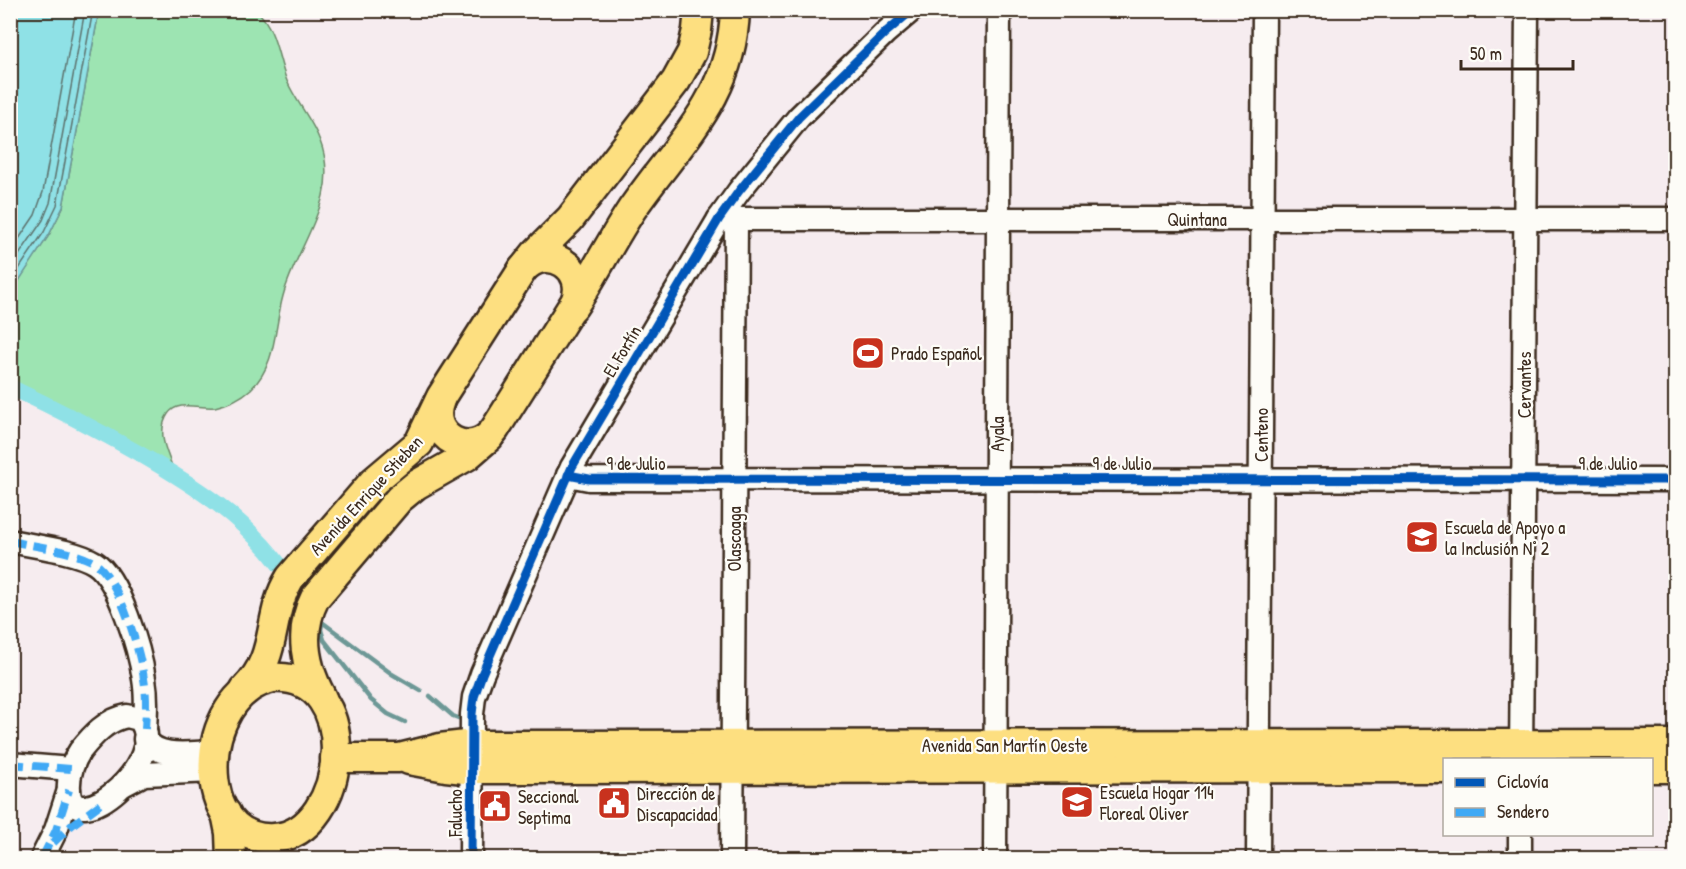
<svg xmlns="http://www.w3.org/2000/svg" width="1686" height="869" font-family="'Patrick Hand',sans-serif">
<rect width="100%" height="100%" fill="#f6ecef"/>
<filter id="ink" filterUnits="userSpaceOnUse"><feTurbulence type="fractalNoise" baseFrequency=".0167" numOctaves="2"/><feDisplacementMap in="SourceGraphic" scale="12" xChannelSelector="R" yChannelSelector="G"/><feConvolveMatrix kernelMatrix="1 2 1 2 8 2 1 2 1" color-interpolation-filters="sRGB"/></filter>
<g filter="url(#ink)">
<path fill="#9de4b2" stroke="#6c8768" stroke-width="1.5" d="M99,11H257C277,30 277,57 287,81C296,102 312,119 320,141C342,197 297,244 283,296C274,328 277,364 251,389C241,398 228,404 215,407C200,409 178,399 168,414C155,433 169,457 176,475L82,422L11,387L10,293L49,235L63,207Z"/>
<polygon fill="#8fe1e6" stroke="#6d9896" stroke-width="1.5" points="11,10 99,11 63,207 49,235 11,293"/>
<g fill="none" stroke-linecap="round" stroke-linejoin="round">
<g stroke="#5d736e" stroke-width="1.5">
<polyline points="10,252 35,215 43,192 76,10"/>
<polyline points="10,268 43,220 50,203 85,10"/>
<polyline points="10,282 44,232 57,205 93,10"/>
</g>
<g stroke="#6d9896" stroke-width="4.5">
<polyline points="322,622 321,630 324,640 371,700 388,714 405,722"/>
<polyline points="322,622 392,674 421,691"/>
<polyline points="430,696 453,716 466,721"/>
</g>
<path stroke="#8fe1e6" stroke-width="16" d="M10,387C55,408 98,430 140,454C195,486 243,516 282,568"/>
<g stroke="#3b2a1e" stroke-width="27">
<g id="minor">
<polyline points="719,219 1676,219"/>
<polyline points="568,475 589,479 1676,480"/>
<path d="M10,541C33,546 76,551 95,563C119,578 140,651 144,679C147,696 146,712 145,729"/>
<path d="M127,716L139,719C173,759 73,842 69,791C68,777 72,763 80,751C93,735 106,720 127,716Z"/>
<path d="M145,739C159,760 192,752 215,752"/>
<polyline points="1521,760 1527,10"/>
<polyline points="10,764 71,769"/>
<polyline points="123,785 144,774 214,771"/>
<polyline points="42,858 56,830 69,790"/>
<polyline points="471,858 472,714 474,697 482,674 572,467 719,219 739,191 799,117 885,33 912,10"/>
<polyline points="732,858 736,219"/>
<polyline points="995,858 999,10"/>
<polyline points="1258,858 1264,10"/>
<polyline points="1520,858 1520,834"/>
</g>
</g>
<g stroke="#3b2a1e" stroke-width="33">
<g id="major">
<path d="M573,307C594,275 611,241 632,209C678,142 732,99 735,10"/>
<path d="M440,400C425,437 472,462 495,429L575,302C589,269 548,242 523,269"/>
<path d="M273,678C364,672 349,833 274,838C192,844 195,693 273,678Z"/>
<path d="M245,689C280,655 266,617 290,578L374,481L419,443L441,397L523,269L535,254L570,219L676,81L692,52L697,30L699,10"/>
<path d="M322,698C305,667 298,631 315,598L399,499L416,485L467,456L489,437"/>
<polyline points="335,758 399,758 440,748 466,745 1676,744"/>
<polyline points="409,760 446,767 465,769 1444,768"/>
<polyline points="1652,768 1676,768"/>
<polyline points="226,813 230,833 231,858"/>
</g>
</g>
<use href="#minor" stroke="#fdfcf7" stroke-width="22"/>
<use href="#major" stroke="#fddf80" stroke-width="28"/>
<g stroke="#3fa9f5" stroke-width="8" stroke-dasharray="15 8" stroke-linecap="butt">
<path d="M10,541C33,546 76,551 95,563C119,578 140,651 144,679C147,696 146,712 145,729"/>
<polyline points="10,764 71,769"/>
<polyline points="53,843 72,825 103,802"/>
<polyline points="42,858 56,830 69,790"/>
</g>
<g stroke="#fdfcf7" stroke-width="13">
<g id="cycleway">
<polyline points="568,475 589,479 1676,480"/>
<polyline points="471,858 472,714 474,697 482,674 572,467 719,219 739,191 799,117 885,33 912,10"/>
</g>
</g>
<use href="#cycleway" stroke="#0057b8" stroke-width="9"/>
</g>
</g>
<defs>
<g id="stadium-square" transform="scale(1.725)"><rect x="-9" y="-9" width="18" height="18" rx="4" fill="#c8321e" stroke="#fdfcf7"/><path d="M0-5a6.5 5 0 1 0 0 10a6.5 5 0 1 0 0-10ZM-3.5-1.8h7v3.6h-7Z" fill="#fff"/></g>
<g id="school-square" transform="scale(1.725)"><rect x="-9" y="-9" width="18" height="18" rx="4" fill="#c8321e" stroke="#fdfcf7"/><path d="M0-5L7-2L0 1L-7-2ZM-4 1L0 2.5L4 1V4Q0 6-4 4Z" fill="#fff"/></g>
<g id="civic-square" transform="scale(1.725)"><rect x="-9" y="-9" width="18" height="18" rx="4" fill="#c8321e" stroke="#fdfcf7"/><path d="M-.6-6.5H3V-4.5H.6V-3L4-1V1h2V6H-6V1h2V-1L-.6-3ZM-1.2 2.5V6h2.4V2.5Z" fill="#fff"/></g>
</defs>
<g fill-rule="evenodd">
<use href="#stadium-square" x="868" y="353"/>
<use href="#school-square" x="1422" y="537"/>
<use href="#school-square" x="1077" y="802"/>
<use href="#civic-square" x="614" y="803"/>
<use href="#civic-square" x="495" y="806"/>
</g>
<g text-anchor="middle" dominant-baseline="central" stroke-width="4.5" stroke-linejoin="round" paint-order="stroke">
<g font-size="18" fill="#3b2a1e" stroke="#fdfcf7">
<text x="1197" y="219">Quintana</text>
<text transform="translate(622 351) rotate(-59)">El Fortín</text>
<text transform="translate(1524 385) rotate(-90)">Cervantes</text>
<text transform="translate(997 434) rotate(-90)">Ayala</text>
<text transform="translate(1261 435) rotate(-90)">Centeno</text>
<text x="636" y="463">9 de Julio</text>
<text x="1122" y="463">9 de Julio</text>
<text x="1608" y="463">9 de Julio</text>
<text transform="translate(366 495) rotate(-47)">Avenida Enrique Stieben</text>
<text transform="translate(734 539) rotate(-90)">Olascoaga</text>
<text x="1005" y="745">Avenida San Martín Oeste</text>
<text transform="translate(455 813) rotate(-90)">Falucho</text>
</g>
<g font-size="18" fill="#3b2a1e" stroke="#fdfcf7" text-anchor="start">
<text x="891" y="353">Prado Español</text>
<text x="1445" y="527">Escuela de Apoyo a<tspan x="1445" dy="21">la Inclusión N° 2</tspan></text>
<text x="1100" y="792">Escuela Hogar 114<tspan x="1100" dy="21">Floreal Oliver</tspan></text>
<text x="637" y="793">Dirección de<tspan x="637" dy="21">Discapacidad</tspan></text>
<text x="518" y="796">Seccional<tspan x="518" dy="21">Septima</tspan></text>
</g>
</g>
<rect width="1686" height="869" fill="none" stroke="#fdfcf7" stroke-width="36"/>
<rect x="18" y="18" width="1650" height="833" fill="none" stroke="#3b2a1e" stroke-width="2" filter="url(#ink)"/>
<rect x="1443" y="758" width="210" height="78" fill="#fdfcf7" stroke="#afa8a0" stroke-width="1.5"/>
<rect x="1455" y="778" width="30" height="9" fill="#0057b8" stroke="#afa8a0" stroke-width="1.5"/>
<text x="1497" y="788" font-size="18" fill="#3b2a1e">Ciclovía</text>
<rect x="1455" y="808" width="30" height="9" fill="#3fa9f5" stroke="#afa8a0" stroke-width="1.5"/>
<text x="1497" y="818" font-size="18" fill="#3b2a1e">Sendero</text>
<path d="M1461 60v9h112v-9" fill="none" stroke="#3b2a1e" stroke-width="3"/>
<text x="1470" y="60" font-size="18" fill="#3b2a1e" stroke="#fdfcf7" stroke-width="4.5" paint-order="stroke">50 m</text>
</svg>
